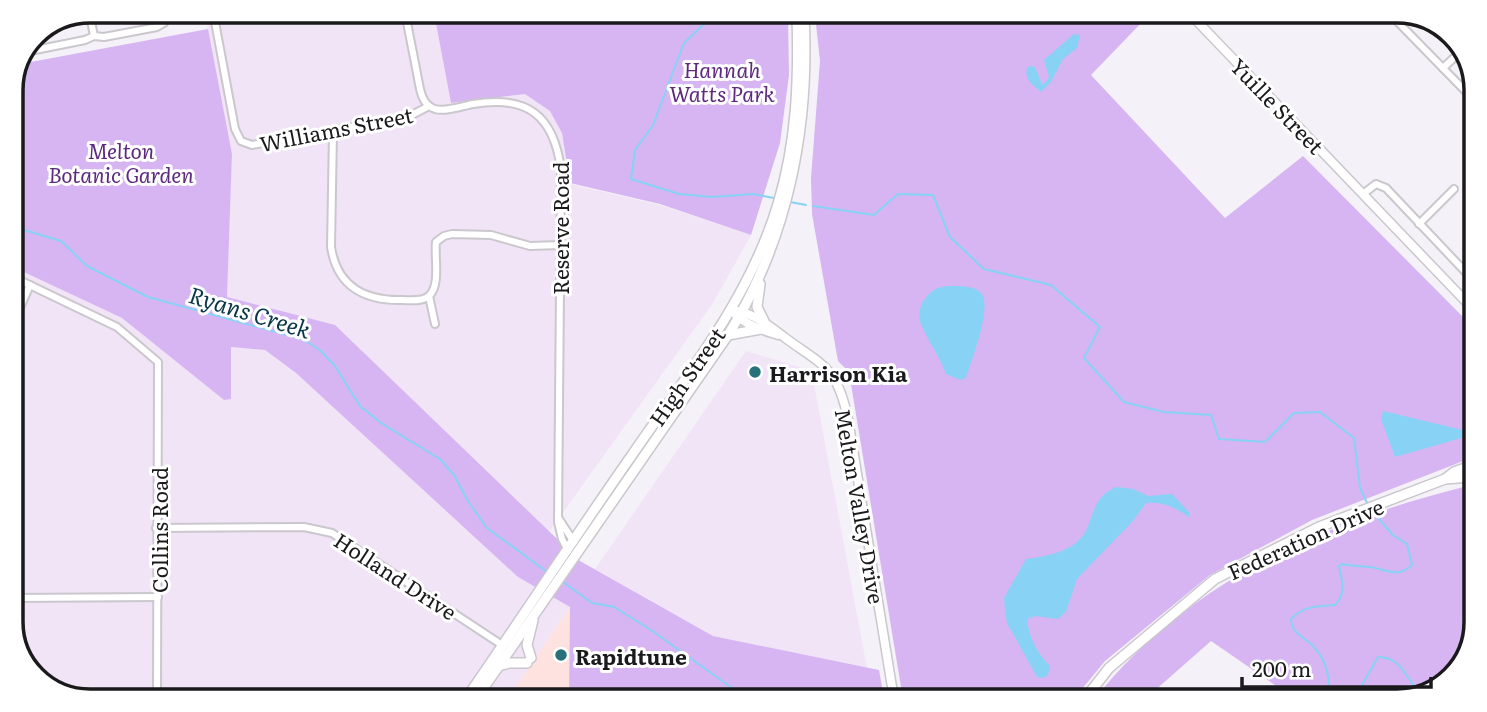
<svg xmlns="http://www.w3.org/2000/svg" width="1487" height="712" font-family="Literata,serif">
<rect width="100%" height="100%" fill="#f5f1f8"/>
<polygon fill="#fde2e0" points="570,607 569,697 509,696"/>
<g fill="#f1e4f7">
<polygon points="204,11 434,13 451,103 525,94 551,111 562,133 570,184 660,205 751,235 713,303 549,532 227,297 232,154"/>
<polygon points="11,266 122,318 224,400 231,399 231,347 265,350 296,373 518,577 570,607 509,696 55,694 24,667 11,628"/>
<polygon points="746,351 799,367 812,374 867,668 713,636 595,569"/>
</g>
<g fill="#d6b5f2">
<polygon points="434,13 788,15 789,75 780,143 751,235 660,204 570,183 562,133 550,111 525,94 451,103"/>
<polygon points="815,15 1147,17 1091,75 1225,218 1303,156 1473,327 1471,458 1312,520 1210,575 1105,661 1073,700 903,699 849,372 838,361 812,214 811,178 820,61"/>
<polygon points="208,29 232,154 227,297 335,325 580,561 713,636 879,670 884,698 569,697 570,607 518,577 296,373 265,350 231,347 231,399 224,400 122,318 11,266 11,85 20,64"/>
<path d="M1471,485L1469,657L1441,688L1398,701H1298L1211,641L1144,700H1094C1188,580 1327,521 1471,485Z"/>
</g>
<g fill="#88d3f5">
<path d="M1074,34L1080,35L1077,48L1063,59L1051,82L1041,92C1034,85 1024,81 1027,68L1030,66L1035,67L1042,84L1045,83L1049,77L1044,60Z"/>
<path d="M960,286C967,287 976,287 981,293C993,306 971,362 966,378L960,380L946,374C940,356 928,342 921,324C915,311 925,293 938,288C944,286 953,286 960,286Z"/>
<polygon points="1383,411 1471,432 1472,435 1395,457 1381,419"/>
<path d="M1116,487L1133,489L1148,496L1172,494L1189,512V517C1176,508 1163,501 1146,503L1133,521L1077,579L1066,612L1058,619L1036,616L1027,619C1029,637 1036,652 1050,666L1048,675L1043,678L1037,677L1007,623L1005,611L1004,598L1026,559C1049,556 1079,551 1088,526C1095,508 1097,495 1116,487Z"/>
</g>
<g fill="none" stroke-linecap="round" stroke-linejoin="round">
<g stroke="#88d3f5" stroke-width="2">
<polyline points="704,14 707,21 684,43 653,125 635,150 631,179 679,194 712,197 753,194 774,198"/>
<polyline points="790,202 806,205"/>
<polyline points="813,206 874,215 898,194 933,195 950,237 984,269 1051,285 1100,327 1084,358 1124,402 1164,412 1211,415 1219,439 1265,442 1294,413 1320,412 1354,438 1360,488 1368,505"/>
<polyline points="11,226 61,241 87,266 148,297 302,339 320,350 335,366 360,406 381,423 440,459 454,475 468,501 487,528 546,571"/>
<path d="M1371,510L1393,535L1407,544L1412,565C1397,579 1386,569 1370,567C1361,566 1351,566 1342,564L1339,566C1342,582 1347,592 1335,605C1318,606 1303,606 1291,619C1291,632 1302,636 1311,644C1324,656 1329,672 1329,689L1342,700L1361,687L1378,657C1401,656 1407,680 1421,695"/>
<polyline points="563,582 592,603 614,607 651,630 746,698"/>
</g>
<g stroke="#cac7cd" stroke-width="10">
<g id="minor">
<polyline points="89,11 94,36"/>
<polyline points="213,11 235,129 241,141 252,145 408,117 429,106"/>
<path d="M405,12L420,89C422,97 425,106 435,109C446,112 462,106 473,104C527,95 554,115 561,170L558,522L562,539L568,551"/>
<polyline points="1394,18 1476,102"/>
<polyline points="25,52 85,40 94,36 104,37 157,27 164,23 164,11"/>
<polyline points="1443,68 1458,54 1461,44"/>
<path d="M333,132L331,247C337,286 364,301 402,300C410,300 422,302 429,296C441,285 434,257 436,242L444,236L452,234L491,235L530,246L560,245"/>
<polyline points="1363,194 1376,184 1386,188 1474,281"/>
<polyline points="1419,224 1454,189"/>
<polyline points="11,276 117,327 158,362 157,694"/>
<polyline points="429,296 435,324"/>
<polyline points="559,519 574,542"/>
<polyline points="156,528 304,527 332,533 502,645"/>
<polyline points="11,598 12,326 30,285"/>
<polyline points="11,598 158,597"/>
</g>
</g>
<g stroke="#cac7cd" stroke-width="11">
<g id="tertiary">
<polyline points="1193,17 1473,309"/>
<path d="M732,310C753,313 767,324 784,337C823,366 837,366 848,419L894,699"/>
<path d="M734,313C745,325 763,330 778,335"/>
</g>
</g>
<g stroke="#cac7cd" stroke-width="12">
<g id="secondary">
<polyline points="760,284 757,307 764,321"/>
<polyline points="728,335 761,329"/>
<polyline points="1445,479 1454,472 1471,466"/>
<polyline points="531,658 527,645 533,620"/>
<polyline points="498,666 509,663 527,663"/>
<path d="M468,696C523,616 576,535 632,455C687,375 750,298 778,204C797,141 799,79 797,15"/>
<path d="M478,696L728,335C788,240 810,126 804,15"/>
<polyline points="1084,700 1109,668 1215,579 1319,527 1445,479 1471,477"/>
</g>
</g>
<use href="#minor" stroke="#fff" stroke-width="6"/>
<use href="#tertiary" stroke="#fff" stroke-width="8"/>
<use href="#secondary" stroke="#fff" stroke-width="9"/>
</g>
<g fill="#28717a" stroke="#fff" stroke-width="2.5">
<circle cx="755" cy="372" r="7"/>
<circle cx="561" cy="655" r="7"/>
</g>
<g text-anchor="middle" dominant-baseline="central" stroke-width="6" stroke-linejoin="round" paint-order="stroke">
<g font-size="21" font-style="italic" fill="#5d2a7e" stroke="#fff">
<text x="722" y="68">Hannah<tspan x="722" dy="24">Watts Park</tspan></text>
<text x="121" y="149">Melton<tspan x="121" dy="24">Botanic Garden</tspan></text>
</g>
<g font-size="21" fill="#1a191c" stroke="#fff">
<text transform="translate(1278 105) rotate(46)">Yuille Street</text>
<text transform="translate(336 128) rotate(-11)">Williams Street</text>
<text transform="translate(559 228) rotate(-90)">Reserve Road</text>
<text transform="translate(686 376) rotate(-55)">High Street</text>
<text transform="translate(861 506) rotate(80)">Melton Valley Drive</text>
<text transform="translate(158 530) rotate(-90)">Collins Road</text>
<text transform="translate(1305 538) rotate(-24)">Federation Drive</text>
<text transform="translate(396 575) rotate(33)">Holland Drive</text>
</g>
<g font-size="21" font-weight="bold" fill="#1a191c" stroke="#fff" text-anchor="start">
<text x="769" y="372">Harrison Kia</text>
<text x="575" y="655">Rapidtune</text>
</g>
<g font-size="23" font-style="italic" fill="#093748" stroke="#fff">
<text transform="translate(250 311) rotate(17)">Ryans Creek</text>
</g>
</g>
<path d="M0 0H1487V712H0ZM90 23H1397A67 67 0 0 1 1464 90V622A67 67 0 0 1 1397 689H90A67 67 0 0 1 23 622V90A67 67 0 0 1 90 23Z" fill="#fff" fill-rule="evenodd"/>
<path fill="none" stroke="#1a191c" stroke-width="3.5" d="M90 23H1397A67 67 0 0 1 1464 90V622A67 67 0 0 1 1397 689H90A67 67 0 0 1 23 622V90A67 67 0 0 1 90 23Z"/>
<path d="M1242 677v10h189v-10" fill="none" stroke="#1a191c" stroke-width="3.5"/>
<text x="1252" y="677" font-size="21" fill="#1a191c" stroke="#ffffff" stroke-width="5" paint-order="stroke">200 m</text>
</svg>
